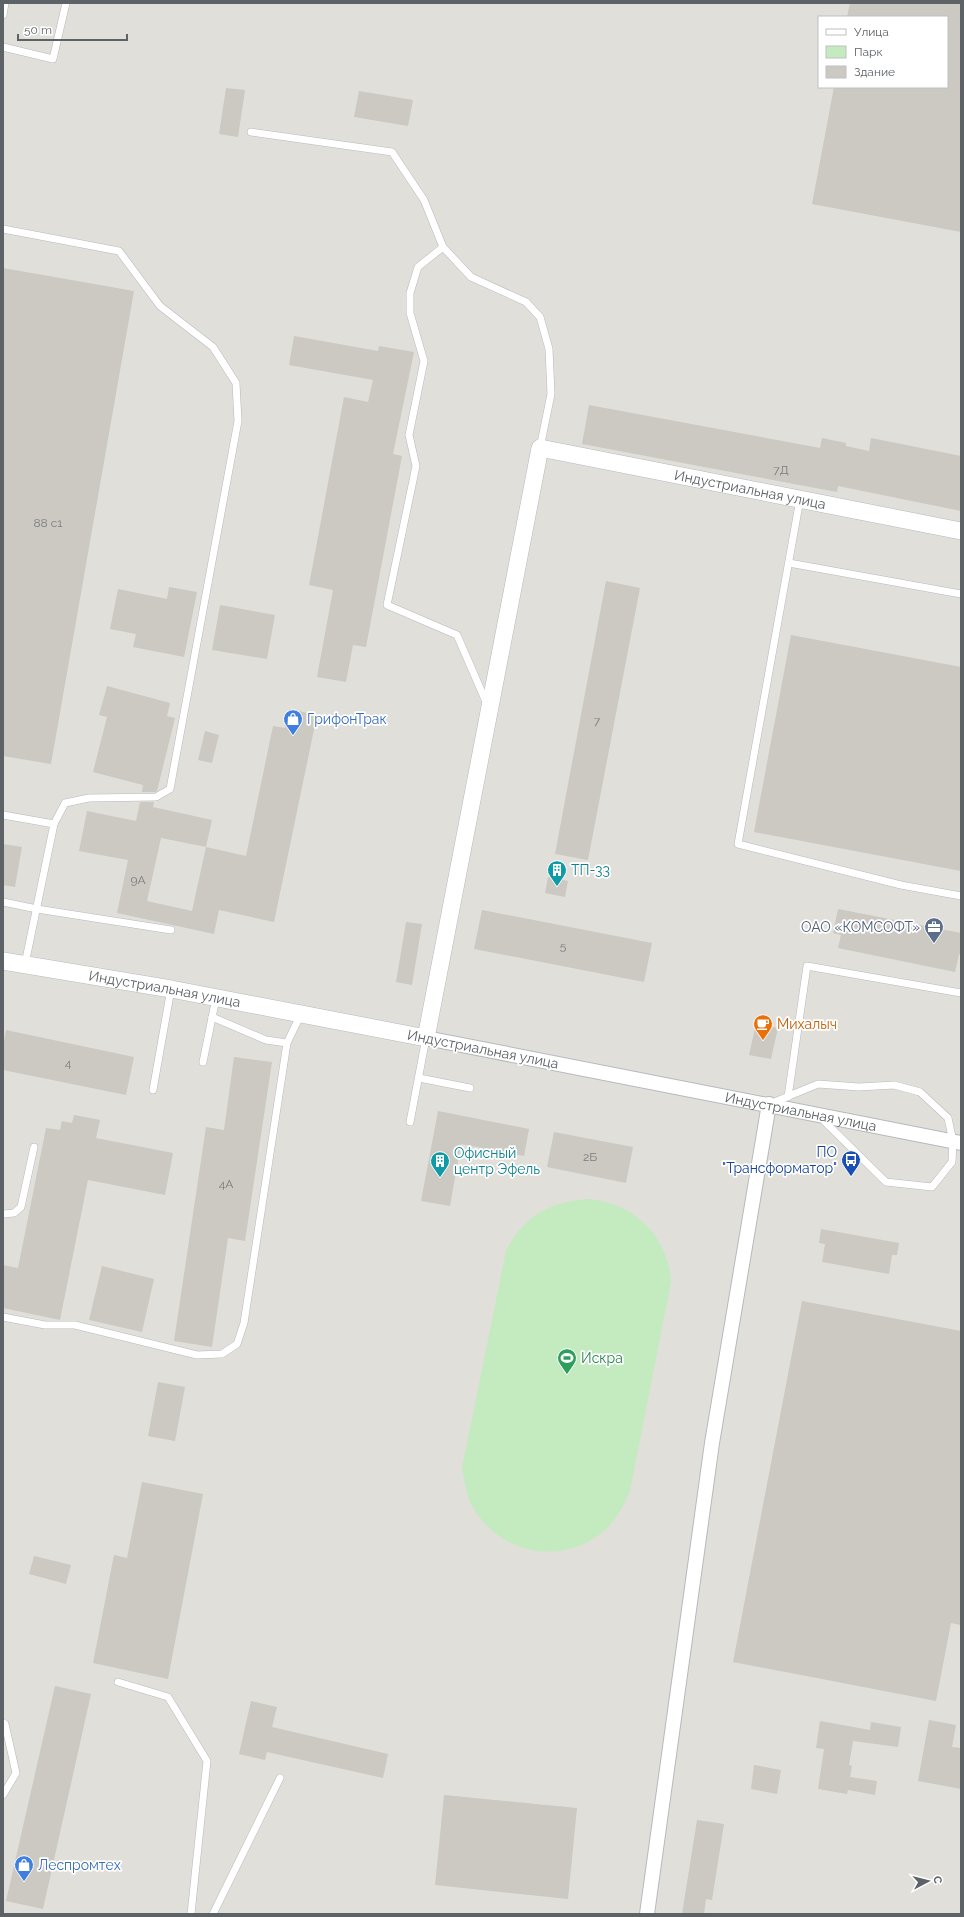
<svg xmlns="http://www.w3.org/2000/svg" width="964" height="1917" font-family="Raleway,sans-serif">
<rect width="100%" height="100%" fill="#f1ede5"/>
<path fill="#e1dfda" fill-rule="evenodd" d="M3,3H961V1914H3ZM819,17H947V87H819Z"/>
<path fill="#c4eac0" d="M590,1199C635,1204 668,1236 671,1282L630,1491C623,1508 612,1527 596,1537C553,1566 495,1550 471,1504C466,1493 464,1479 462,1468L506,1251C523,1216 551,1201 590,1199Z"/>
<g fill="#ccc8c2" fill-rule="evenodd">
<polygon points="850,3 961,3 961,232 812,204 834,87 947,87 947,17 847,17"/>
<polygon points="226,88 245,90 238,137 219,134"/>
<polygon points="359,91 413,100 408,126 354,117"/>
<polygon points="3,268 134,291 51,764 3,756"/>
<polygon points="294,336 378,351 379,346 414,352 393,454 402,456 366,647 353,645 346,682 317,677 333,590 309,585 344,397 368,402 373,380 289,365"/>
<polygon points="589,405 820,448 822,438 846,443 846,446 869,451 871,438 961,456 961,511 838,486 837,492 582,444"/>
<polygon points="606,581 640,588 588,860 555,854"/>
<polygon points="169,587 197,592 184,657 133,647 136,634 110,629 118,589 167,599"/>
<polygon points="220,605 275,615 267,659 212,650"/>
<polygon points="791,635 961,667 961,871 754,832"/>
<polygon points="107,686 170,703 167,716 175,718 157,791 155,792 142,792 143,785 93,772 107,717 99,715"/>
<path d="M289,709L317,715L274,922L219,910L214,934L117,913L128,860L79,851L87,811L136,821L140,802H154L153,807L212,820L206,847L246,856L273,726L285,728ZM161,838L206,847L192,911L147,901Z"/>
<polygon points="205,731 219,735 212,763 198,760"/>
<polygon points="3,844 22,847 15,887 3,885"/>
<polygon points="548,877 568,881 565,897 545,893"/>
<polygon points="838,909 961,933 961,955 959,954 955,972 838,948 841,935 833,933"/>
<polygon points="482,910 652,943 644,982 474,949"/>
<polygon points="406,922 422,924 412,985 396,982"/>
<polygon points="756,1024 778,1028 771,1059 749,1055"/>
<polygon points="6,1030 134,1057 126,1095 3,1070 3,1046"/>
<polygon points="234,1057 272,1062 245,1241 228,1238 212,1347 174,1341 206,1127 224,1130"/>
<polygon points="438,1111 529,1129 524,1156 461,1144 450,1206 421,1201"/>
<polygon points="74,1115 100,1120 96,1138 173,1153 165,1195 88,1180 60,1320 3,1308 3,1265 18,1268 46,1128 60,1130 62,1121 72,1123"/>
<polygon points="554,1132 633,1147 626,1183 547,1167"/>
<polygon points="821,1229 899,1243 897,1255 892,1255 889,1274 822,1262 825,1244 819,1243"/>
<polygon points="102,1266 154,1279 142,1332 89,1320"/>
<polygon points="802,1301 961,1331 961,1625 951,1623 936,1701 733,1662"/>
<polygon points="158,1382 185,1387 175,1441 148,1436"/>
<polygon points="142,1482 203,1494 168,1679 93,1663 114,1555 127,1558"/>
<polygon points="34,1556 71,1565 66,1584 29,1574"/>
<polygon points="55,1686 91,1694 43,1909 6,1901"/>
<polygon points="251,1701 277,1707 272,1727 388,1754 383,1778 267,1752 265,1760 239,1754"/>
<polygon points="929,1720 956,1725 952,1747 961,1748 961,1789 918,1781"/>
<polygon points="820,1721 870,1730 871,1722 901,1727 898,1747 853,1741 849,1765 852,1766 850,1777 877,1781 875,1795 848,1790 847,1794 818,1789 824,1749 816,1748"/>
<polygon points="754,1765 781,1770 777,1794 751,1789"/>
<polygon points="444,1795 577,1808 568,1899 435,1885"/>
<polygon points="697,1820 724,1824 712,1900 706,1899 704,1914 682,1914"/>
</g>
<g fill="none" stroke-linecap="round" stroke-linejoin="round">
<g stroke="#b6b9bd" stroke-width="8">
<g id="service">
<polyline points="3,15 5,3"/>
<polyline points="3,47 53,59 66,3"/>
<polyline points="251,132 392,152 424,200 443,247 471,277 526,302 540,317 549,349 551,394 540,448"/>
<polyline points="3,229 119,251 160,306 213,347 236,383 238,421 170,789 156,797 89,798 65,803 54,824 25,964"/>
<polyline points="443,247 418,267 410,293 410,313 424,361 409,435 416,466 387,605 457,635 487,704"/>
<polyline points="800,499 738,844 901,885 961,896"/>
<polyline points="789,563 961,594"/>
<polyline points="3,815 54,824"/>
<polyline points="3,902 37,909 171,930"/>
<polyline points="212,1017 266,1040 287,1043"/>
<polyline points="203,1062 216,998"/>
<polyline points="419,1078 470,1088"/>
<polyline points="153,1090 171,989"/>
<polyline points="788,1097 807,966 961,993"/>
<polyline points="772,1103 818,1084 859,1087 894,1085 920,1092 948,1118 953,1142 952,1162 932,1187 886,1182 821,1118"/>
<polyline points="410,1122 426,1038"/>
<polyline points="3,1214 14,1213 21,1207 34,1147"/>
<polyline points="3,1317 45,1325 75,1325 197,1355 222,1354 237,1344 244,1323 287,1043 301,1014"/>
<polyline points="118,1682 168,1697 207,1761 191,1914"/>
<polyline points="3,1723 5,1724 16,1773 3,1795"/>
<polyline points="213,1914 280,1778"/>
</g>
</g>
<g stroke="#b6b9bd" stroke-width="16">
<g id="minor">
<path id="s1" d="M426,1038L961,1143"/>
<polyline points="647,1914 712,1443 769,1104"/>
</g>
</g>
<g stroke="#b6b9bd" stroke-width="18">
<g id="tertiary">
<path id="s2" d="M3,961L171,989L426,1038L540,448L961,531"/>
</g>
</g>
<use href="#service" stroke="#fff" stroke-width="7"/>
<use href="#minor" stroke="#fff" stroke-width="14"/>
<use href="#tertiary" stroke="#fff" stroke-width="17"/>
</g>
<defs>
<g id="shop-pin" transform="scale(1)"><path d="M0 17L-7.5 6A9.5 9.5 0 1 1 7.5 6Z" fill="#3f7fe0" stroke="#fff"/><path d="M-5-2.5h2.3a2.7 3.5 0 0 1 5.4 0H5L5.5 6h-11ZM-1.5-2.5h3a1.5 2.3 0 0 0-3 0Z" fill="#fff"/></g>
<g id="building-pin" transform="scale(1)"><path d="M0 17L-7.5 6A9.5 9.5 0 1 1 7.5 6Z" fill="#0f9aa8" stroke="#fff"/><path d="M-4-6H4V6H1V3H-1V6H-4ZM-2.5-4.3h1.7v1.8h-1.7ZM.8-4.3h1.7v1.8H.8ZM-2.5-1h1.7V.8h-1.7ZM.8-1h1.7V.8H.8Z" fill="#fff"/></g>
<g id="office-pin" transform="scale(1)"><path d="M0 17L-7.5 6A9.5 9.5 0 1 1 7.5 6Z" fill="#5c6f8a" stroke="#fff"/><path d="M-6-3h4V-5.5h4V-3h4V5H-6ZM-1-4.5V-3h2v-1.5ZM-6 0V1H6V0Z" fill="#fff"/></g>
<g id="cafe-pin" transform="scale(1)"><path d="M0 17L-7.5 6A9.5 9.5 0 1 1 7.5 6Z" fill="#e8710a" stroke="#fff"/><path d="M-5.5-4.5H6V0H3Q3 3.5 0 3.5H-2.5Q-5.5 3.5-5.5 0ZM3-3.2v2h1.7v-2ZM-6 4.5H4V6H-6Z" fill="#fff"/></g>
<g id="bus-pin" transform="scale(1)"><path d="M0 17L-7.5 6A9.5 9.5 0 1 1 7.5 6Z" fill="#1a4fb4" stroke="#fff"/><path d="M-5-6H5V4H4V6H2V4H-2V6H-4V4H-5ZM-3.5-4V0h7V-4ZM-3.5 1.2v1.5H-2V1.2ZM2 1.2v1.5H3.5V1.2Z" fill="#fff"/></g>
<g id="stadium-pin" transform="scale(1)"><path d="M0 17L-7.5 6A9.5 9.5 0 1 1 7.5 6Z" fill="#2e9e5b" stroke="#fff"/><path d="M0-5a6.5 5 0 1 0 0 10a6.5 5 0 1 0 0-10ZM-3.5-1.8h7v3.6h-7Z" fill="#fff"/></g>
</defs>
<g fill-rule="evenodd">
<use href="#shop-pin" x="293" y="719"/>
<use href="#building-pin" x="557" y="870"/>
<use href="#office-pin" x="934" y="927"/>
<use href="#cafe-pin" x="763" y="1024"/>
<use href="#bus-pin" x="851" y="1160"/>
<use href="#building-pin" x="440" y="1161"/>
<use href="#stadium-pin" x="567" y="1358"/>
<use href="#shop-pin" x="24" y="1865"/>
</g>
<g text-anchor="middle" dominant-baseline="central" stroke-width="3.5" stroke-linejoin="round" paint-order="stroke">
<g font-size="12" fill="#797c7e">
<text x="781" y="470">7Д</text>
<text x="48" y="523">88 с1</text>
<text x="597" y="721">7</text>
<text x="138" y="880">9А</text>
<text x="563" y="946">5</text>
<text x="68" y="1063">4</text>
<text x="590" y="1157">2Б</text>
<text x="226" y="1184">4А</text>
</g>
<g font-size="14" fill="#5d6267" stroke="#fff">
<text stroke="none"><textPath href="#s2" startOffset="1245">Индустриальная улица</textPath></text>
<text stroke="none"><textPath href="#s2" startOffset="164">Индустриальная улица</textPath></text>
<text transform="translate(483 1049) rotate(11)">Индустриальная улица</text>
<text stroke="none"><textPath href="#s1" startOffset="382">Индустриальная улица</textPath></text>
</g>
<g font-size="14" fill="#366cbe" stroke="#fff" text-anchor="start">
<text x="307" y="719">ГрифонТрак</text>
<text x="38" y="1865">Леспромтех</text>
</g>
<g font-size="14" fill="#0d838f" stroke="#fff" text-anchor="start">
<text x="571" y="870">ТП-33</text>
<text x="454" y="1153">Офисный<tspan x="454" dy="16">центр Эфель</tspan></text>
</g>
<g font-size="14" fill="#4e5e75" stroke="#fff" text-anchor="end">
<text x="920" y="927">ОАО «КОМСОФТ»</text>
</g>
<g font-size="14" fill="#c56008" stroke="#fff" text-anchor="start">
<text x="777" y="1024">Михалыч</text>
</g>
<g font-size="14" fill="#164399" stroke="#fff" text-anchor="end">
<text x="837" y="1152">ПО<tspan x="837" dy="16">"Трансформатор"</tspan></text>
</g>
<g font-size="14" fill="#27864d" stroke="#fff" text-anchor="start">
<text x="581" y="1358">Искра</text>
</g>
</g>
<rect width="964" height="1917" fill="none" stroke="#5d6267" stroke-width="8"/>
<rect x="818" y="16" width="130" height="72" fill="#ffffff" stroke="#bec0c2"/>
<rect x="826" y="29" width="20" height="6" fill="#ffffff" stroke="#bec0c2"/>
<text x="854" y="36" font-size="12" fill="#5d6267">Улица</text>
<rect x="826" y="46" width="20" height="12" fill="#c4eac0" stroke="#bec0c2"/>
<text x="854" y="56" font-size="12" fill="#5d6267">Парк</text>
<rect x="826" y="66" width="20" height="12" fill="#ccc8c2" stroke="#bec0c2"/>
<text x="854" y="76" font-size="12" fill="#5d6267">Здание</text>
<g transform="translate(928 1881) rotate(83)" stroke="#ffffff" stroke-width="3" paint-order="stroke">
<path d="M0-3L7 15L0 10L-7 15Z" fill="#5d6267"/>
<text y="-6" font-size="11" font-weight="bold" text-anchor="middle" fill="#5d6267">С</text>
</g>
<path d="M18 34v6h109v-6" fill="none" stroke="#5d6267" stroke-width="2"/>
<text x="24" y="34" font-size="12" fill="#5d6267" stroke="#ffffff" stroke-width="3" paint-order="stroke">50 m</text>
</svg>
